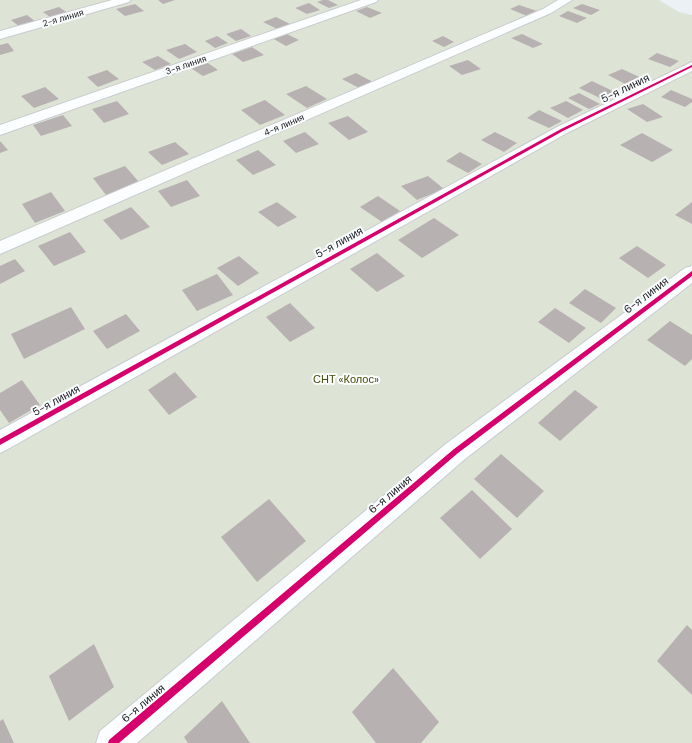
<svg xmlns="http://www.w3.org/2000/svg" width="692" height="743" font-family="'DM Sans',sans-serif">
<rect width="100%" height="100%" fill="#ecf1f6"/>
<polygon fill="#dee4d5" points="0,0 659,0 679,12 692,15 692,743 0,743"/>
<g fill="#b8b1b2">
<polygon points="158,0 175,0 163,4"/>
<polygon points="323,0 328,0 338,5 329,8 317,2"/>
<polygon points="309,3 320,10 307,14 295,8"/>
<polygon points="135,4 144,11 125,16 116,9"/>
<polygon points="582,4 600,10 591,15 573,8"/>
<polygon points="519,5 537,11 527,16 510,9"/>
<polygon points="59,7 69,14 53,19 43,12"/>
<polygon points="367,7 382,13 370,18 356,11"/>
<polygon points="568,11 587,18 577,23 559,16"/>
<polygon points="27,15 36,22 20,27 11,20"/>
<polygon points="276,17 290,24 277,29 263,22"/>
<polygon points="241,29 251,36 236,41 226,34"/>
<polygon points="285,33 299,40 286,46 272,38"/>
<polygon points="522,34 543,44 533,48 511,38"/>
<polygon points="217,36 228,43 215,48 205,41"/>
<polygon points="443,36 454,42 444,47 432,41"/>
<polygon points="8,43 14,51 0,55 0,45"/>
<polygon points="185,44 197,52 179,59 166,50"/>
<polygon points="252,47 264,55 243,62 232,54"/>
<polygon points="657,53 679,61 670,67 648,59"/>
<polygon points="158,56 171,64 155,70 142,62"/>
<polygon points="468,60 481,69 462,75 449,66"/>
<polygon points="205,61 218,70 203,76 189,67"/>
<polygon points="622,69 646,80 631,87 608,75"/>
<polygon points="107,70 119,79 98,87 87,77"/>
<polygon points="356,73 373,82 359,88 342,79"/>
<polygon points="592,81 619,94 606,101 579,88"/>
<polygon points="306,86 327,99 307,108 286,94"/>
<polygon points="45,87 59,99 34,108 21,96"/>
<polygon points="671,90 692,99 692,102 685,107 661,97"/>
<polygon points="579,93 600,104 589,109 568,98"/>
<polygon points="265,100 285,115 260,125 241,110"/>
<polygon points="117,101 129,114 104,123 92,109"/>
<polygon points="566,101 583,110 568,118 550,108"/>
<polygon points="643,104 663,117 647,122 627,109"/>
<polygon points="539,110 562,121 549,128 527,118"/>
<polygon points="63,115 72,126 41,136 33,125"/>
<polygon points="348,116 368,132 349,140 328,123"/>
<polygon points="305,132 319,144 296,153 283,141"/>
<polygon points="495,132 517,143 504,152 481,140"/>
<polygon points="642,133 673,150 652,162 620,145"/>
<polygon points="0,141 8,150 0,153"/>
<polygon points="175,142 189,154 162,165 148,152"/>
<polygon points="258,150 276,165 253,175 236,160"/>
<polygon points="460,152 482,164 468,173 446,161"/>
<polygon points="125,166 139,182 106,195 93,178"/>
<polygon points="428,176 444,189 417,200 401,186"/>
<polygon points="187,180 200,196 171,207 158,191"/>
<polygon points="51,192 65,211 35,223 22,204"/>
<polygon points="378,196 400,211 382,222 360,207"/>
<polygon points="277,202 297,217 278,227 258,212"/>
<polygon points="692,202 692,224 675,215"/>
<polygon points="131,207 150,227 121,240 103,220"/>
<polygon points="434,218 459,235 422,258 398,240"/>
<polygon points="70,232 86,252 54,266 38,246"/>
<polygon points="637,246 666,265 648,278 619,258"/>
<polygon points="377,253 405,276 377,292 350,269"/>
<polygon points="239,256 259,273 238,286 217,268"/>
<polygon points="15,259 25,271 0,284 0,266"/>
<polygon points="217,274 233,295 197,311 182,290"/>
<polygon points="585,289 616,308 601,323 569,303"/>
<polygon points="290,303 315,328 290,342 266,317"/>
<polygon points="71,307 85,329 24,359 11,334"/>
<polygon points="555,308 586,328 569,343 538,322"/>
<polygon points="126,314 140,331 107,349 93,331"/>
<polygon points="670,321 692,335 692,359 685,366 647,340"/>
<polygon points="175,372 197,397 169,415 148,390"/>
<polygon points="22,380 40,405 9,423 0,410 0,393"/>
<polygon points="575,390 598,407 560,441 538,423"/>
<polygon points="501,454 544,491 517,518 474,479"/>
<polygon points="472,490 512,529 480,559 440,518"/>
<polygon points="269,499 306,541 257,582 221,537"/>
<polygon points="687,625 692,630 692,695 657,661"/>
<polygon points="94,644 114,687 69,721 49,676"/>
<polygon points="393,668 439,722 421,743 376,743 352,712"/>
<polygon points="222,701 250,743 188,743 184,737"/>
<polygon points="3,719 14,743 0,743 0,721"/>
</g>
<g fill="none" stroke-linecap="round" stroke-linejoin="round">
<g stroke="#c8cbcf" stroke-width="2">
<g id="minor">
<polygon points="112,0 131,0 129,2 0,39 0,31"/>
<polygon points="361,0 378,0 376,2 0,135 0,125"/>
<polygon points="558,0 572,0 551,13 0,254 0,241 543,9"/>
<polygon points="692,62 692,71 567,133 8,449 0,453 0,430 557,127"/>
<polygon points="692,266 692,283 465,459 137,743 96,743 100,731 447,443 685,268"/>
</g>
</g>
<use href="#minor" fill="#fcfdfe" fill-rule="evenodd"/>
<g stroke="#fbfcfe" stroke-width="2">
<g id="cycleway">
<polygon points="692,65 692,67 563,131 0,445 0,439 561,129"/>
<polygon points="692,271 692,276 458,453 119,743 108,743 109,740 454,449"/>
</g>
</g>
<use href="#cycleway" fill="#d6006c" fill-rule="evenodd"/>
</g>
<g text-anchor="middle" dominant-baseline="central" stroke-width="4" stroke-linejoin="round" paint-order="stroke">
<g font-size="9" fill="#16181c" stroke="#fbfcfe">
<text transform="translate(63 18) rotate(-16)">2-я линия</text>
<text transform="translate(186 65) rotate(-19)">3-я линия</text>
<text transform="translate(284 125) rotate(-23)">4-я линия</text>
</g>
<g font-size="11" fill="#16181c" stroke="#fbfcfe">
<text transform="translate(625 88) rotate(-26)">5-я линия</text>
<text transform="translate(339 242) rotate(-29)">5-я линия</text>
<text transform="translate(646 295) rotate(-37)">6-я линия</text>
<text transform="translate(56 400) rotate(-29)">5-я линия</text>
<text transform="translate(390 494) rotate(-40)">6-я линия</text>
<text transform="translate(143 703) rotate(-40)">6-я линия</text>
</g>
<g font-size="11" fill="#444c05" stroke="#fbfcfe">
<text x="346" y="379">СНТ «Колос»</text>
</g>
</g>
</svg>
